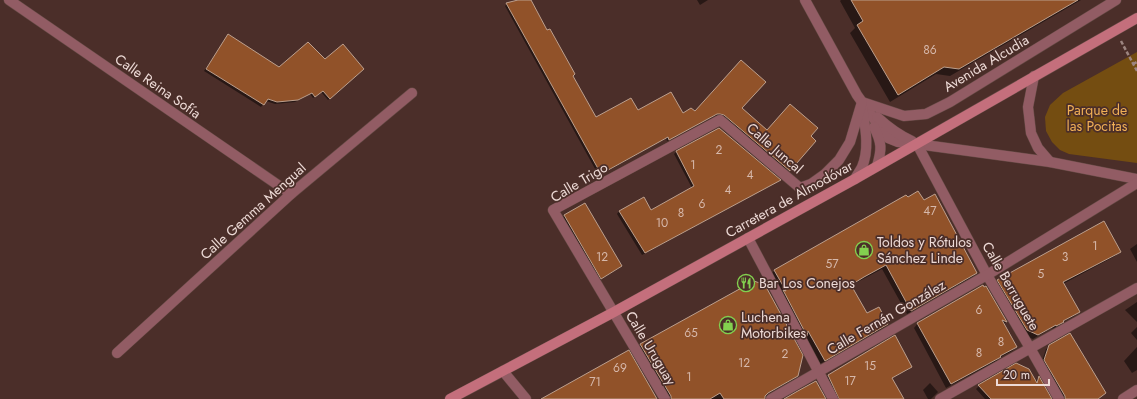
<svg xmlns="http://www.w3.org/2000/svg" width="1137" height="399" font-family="Jost,sans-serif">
<rect width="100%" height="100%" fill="#4b2e29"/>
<polygon fill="#744d11" points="1137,52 1137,163 1069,154 1060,150 1052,142 1046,131 1045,117 1050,105 1063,93"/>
<g fill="#0007">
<polygon points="522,0 530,0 595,118 638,111 683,114 741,108 766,131 810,137 815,141 787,172 722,117 719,115 714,116 667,141 666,138 599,176 505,6 507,4"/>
<polygon points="697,0 708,0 700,5"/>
<polygon points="841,0 1081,0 950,76 936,74 890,102 850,33 855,28 840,1"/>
<polygon points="227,37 279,68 325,61 363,69 328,100 321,92 313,98 310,94 295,102 275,104 266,101 261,107 204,71"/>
<polygon points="719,129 779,180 777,182 642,255 617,214 619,211 650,211 692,188 674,154 676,152"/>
<polygon points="908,199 923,201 976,273 972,277 907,314 882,269 850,286 867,315 887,324 883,328 820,364 771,274 775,270"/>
<polygon points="585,205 621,266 618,269 598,281 561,219 564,216"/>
<polygon points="1137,244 1137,262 1130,249"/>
<polygon points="1119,252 1115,256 1063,284 1079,312 1074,316 1061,323 1058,326 1052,329 1053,327 1033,339 1023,335 994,285 998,281"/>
<polygon points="986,288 1006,322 1004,324 1016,347 1012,351 999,358 996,361 946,388 914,328 918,323"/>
<polygon points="1137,302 1137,322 1125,310"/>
<polygon points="1137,327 1137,340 1131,333"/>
<polygon points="894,337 911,367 908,370 892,378 903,399 836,399 825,379 828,376"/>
<polygon points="641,345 797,375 794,379 765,395 764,399 668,399 638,348"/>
<polygon points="1050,346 1101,396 1098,399 1062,399 1041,364 1046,349"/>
<polygon points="1137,347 1137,370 1132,373 1124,361"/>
<polygon points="1038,378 1051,399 985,399 976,389 979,386 1035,382"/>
<polygon points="930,383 938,392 931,399 928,399 923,390"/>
</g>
<g fill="#915229" stroke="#bc9f8d">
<polygon points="518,0 531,0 547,30 550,29 575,74 573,76 596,117 631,98 638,110 671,92 683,113 691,108 695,111 741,60 766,82 742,108 767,130 790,104 818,128 811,136 816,141 790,171 724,115 720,114 717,114 669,140 668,137 601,174 506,3"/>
<polygon points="851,0 1078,0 959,69 944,67 898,95 857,25 863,21"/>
<polygon points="228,34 279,67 308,42 325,59 343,44 364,69 330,99 323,91 315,97 312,93 298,100 277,102 268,99 264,105 206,69"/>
<polygon points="719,128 781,180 645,253 619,211 644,197 651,210 694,186 676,151"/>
<polygon points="918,191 924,200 935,194 977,273 911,311 886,265 864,277 851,285 867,313 879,307 888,324 825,361 808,331 807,336 783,290 786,291 774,270 906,195 908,197"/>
<polygon points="585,203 622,266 601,279 564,215"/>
<polygon points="1104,221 1121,252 1063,282 1080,312 1063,321 1064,322 1056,326 1056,325 1038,335 1027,330 997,280"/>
<polygon points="754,281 765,285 803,355 798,376 768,393 765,396 765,399 724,399 720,393 710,399 671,399 671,396 640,344"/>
<polygon points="983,285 984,287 986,286 1007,322 1002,320 1017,347 1000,356 1001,357 951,384 917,323"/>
<polygon points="1070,333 1106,393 1098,399 1065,399 1065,396 1044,360 1049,345"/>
<polygon points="895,335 912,367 892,378 904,399 839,399 828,375"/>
<polygon points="629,350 657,399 541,399 627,351"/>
<polygon points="1016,363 1029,369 1037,383 1039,376 1052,399 991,399 978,385"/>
<polygon points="816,381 826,399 784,399 796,392"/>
</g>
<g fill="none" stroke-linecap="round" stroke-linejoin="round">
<g stroke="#654a45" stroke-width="11">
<g id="street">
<polyline points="9,0 291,194"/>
<polyline points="805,0 857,95 884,133 888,138 898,142 917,144 1050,162 1137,179"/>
<polyline points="1034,76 1028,107 1030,124 1031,133 1038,148 1050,162"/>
<polyline points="862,102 904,116 926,114 950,102 1116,0"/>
<path d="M877,117C888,127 898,135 912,141"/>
<path d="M874,127C882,143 882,149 877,166"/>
<polyline points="917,144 987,275 1030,348 1059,399"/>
<path d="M855,179C857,175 860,171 862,167C870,148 865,126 862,106"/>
<polyline points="748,238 833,399"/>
<polyline points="117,353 291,194 412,93"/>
<polyline points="503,371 526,399"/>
<polyline points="665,399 553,210 720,120 800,188 811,184 825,174 839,160 850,142 862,102"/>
<polyline points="771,399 987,275 1137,183"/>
<polyline points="940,399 1137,288"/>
<polyline points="1123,399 1137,390"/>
</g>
</g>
<g stroke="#654a45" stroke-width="11">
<polyline id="secondary" points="450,399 614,312 855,179 1137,18"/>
</g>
<g stroke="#9d8580" stroke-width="2.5" stroke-dasharray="4 2" stroke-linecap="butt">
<polyline points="1121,41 1137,71"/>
<polyline points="1133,64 1137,62"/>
</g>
<use href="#street" stroke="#925c64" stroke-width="10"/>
<use href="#secondary" stroke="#c46f7c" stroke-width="10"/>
</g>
<defs>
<g id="shop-ring" transform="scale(0.9)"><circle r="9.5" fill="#4b2e29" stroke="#83d04f" stroke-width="1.5"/><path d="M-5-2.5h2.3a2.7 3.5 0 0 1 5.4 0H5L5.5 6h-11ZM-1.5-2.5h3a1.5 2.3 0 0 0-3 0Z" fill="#83d04f"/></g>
<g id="restaurant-ring" transform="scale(0.9)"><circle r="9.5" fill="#4b2e29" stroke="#83d04f" stroke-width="1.5"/><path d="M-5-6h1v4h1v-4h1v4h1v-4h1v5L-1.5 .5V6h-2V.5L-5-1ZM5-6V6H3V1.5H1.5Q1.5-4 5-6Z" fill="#83d04f"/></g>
</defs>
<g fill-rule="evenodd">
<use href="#shop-ring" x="864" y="250"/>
<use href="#restaurant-ring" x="746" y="283"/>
<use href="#shop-ring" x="728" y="325"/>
</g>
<g text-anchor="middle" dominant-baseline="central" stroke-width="3.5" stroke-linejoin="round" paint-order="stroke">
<g font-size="12" fill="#d6b8ab">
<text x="930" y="50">86</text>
<text x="719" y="150">2</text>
<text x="693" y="165">1</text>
<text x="750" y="175">4</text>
<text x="728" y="190">4</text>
<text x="702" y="204">6</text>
<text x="930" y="211">47</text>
<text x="681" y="213">8</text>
<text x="662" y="223">10</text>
<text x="1095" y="246">1</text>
<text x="602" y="257">12</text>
<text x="1065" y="257">3</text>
<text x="832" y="264">57</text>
<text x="1041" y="274">5</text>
<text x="979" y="310">6</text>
<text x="691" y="333">65</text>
<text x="1001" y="342">8</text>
<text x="979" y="353">8</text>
<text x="785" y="354">2</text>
<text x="744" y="363">12</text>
<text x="870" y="366">15</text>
<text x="620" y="368">69</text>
<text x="689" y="377">1</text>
<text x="850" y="381">17</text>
<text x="595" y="382">71</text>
</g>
<g font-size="14" fill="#eddad6" stroke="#4b2e29">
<text transform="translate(986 63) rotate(-31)">Avenida Alcudia</text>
<text transform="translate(158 86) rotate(35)">Calle Reina Sofía</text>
<text transform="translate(775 148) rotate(41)">Calle Juncal</text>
<text transform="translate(579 182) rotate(-31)">Calle Trigo</text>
<text transform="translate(789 199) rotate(-29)">Carretera de Almodóvar</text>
<text transform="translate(253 211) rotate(-42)">Calle Gemma Mengual</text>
<text transform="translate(1011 286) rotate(60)">Calle Berruguete</text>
<text transform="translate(886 317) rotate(-30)">Calle Fernán González</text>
<text transform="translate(651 348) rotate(59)">Calle Uruguay</text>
</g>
<g font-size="14" fill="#f1b056" stroke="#4b2e29">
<text x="1097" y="110">Parque de<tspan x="1097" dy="16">las Pocitas</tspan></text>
</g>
<g font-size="14" fill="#eddad6" stroke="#4b2e29" text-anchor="start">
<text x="877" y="242">Toldos y Rótulos<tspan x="877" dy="16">Sánchez Linde</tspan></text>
<text x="759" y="283">Bar Los Conejos</text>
<text x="741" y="317">Luchena<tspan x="741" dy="16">Motorbikes</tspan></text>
</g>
</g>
<path d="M997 379v6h52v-6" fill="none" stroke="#eddad6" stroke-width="2"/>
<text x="1003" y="379" font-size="12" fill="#eddad6" stroke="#4b2e29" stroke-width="3" paint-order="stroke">20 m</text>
</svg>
